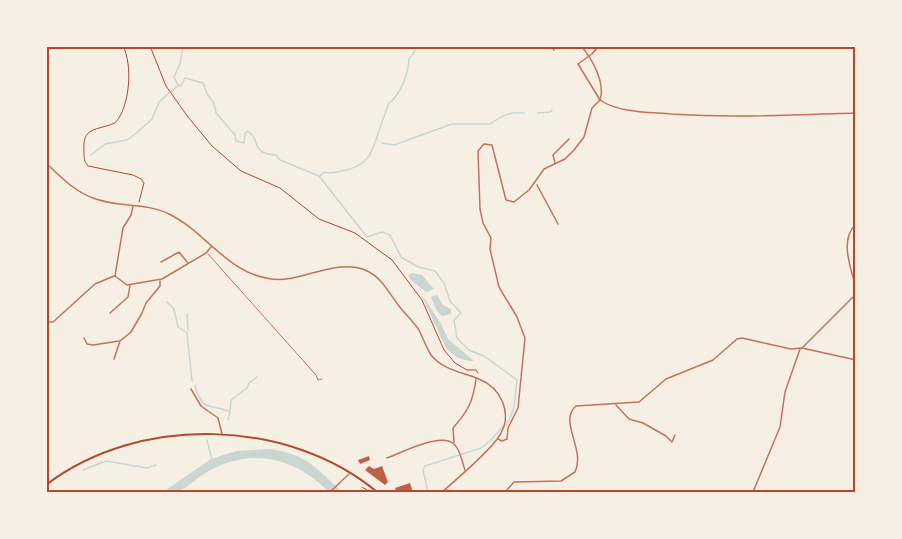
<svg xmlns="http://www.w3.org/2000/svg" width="902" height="539" font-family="'Times New Roman',serif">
<rect width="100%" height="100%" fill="#f6efe4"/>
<g fill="#c9d6d2">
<polygon points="412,273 422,275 434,289 426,292 411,280 408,275"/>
<path d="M421,294L440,322L448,339L474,361C462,361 454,357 446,348Z"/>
<polygon points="437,295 443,305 451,309 451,314 442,316 437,311 431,297"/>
<path d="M269,449C307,454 316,468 342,492H329C296,458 251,446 207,472C187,484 189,492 163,492L211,459L236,451Z"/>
</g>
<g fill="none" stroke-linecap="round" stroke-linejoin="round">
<g stroke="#c9d6d2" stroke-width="1.5">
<path d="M183,46L180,64L174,77L178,85L181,86L185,78L203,83L207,94L214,103L216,113L235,135L236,141L244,143L245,134L247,131C262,139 249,154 276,155L280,160L319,176L367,237L382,232L390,235L401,257L418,267L435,271L444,283L450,301L461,313L454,320L457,338L469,350L484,356L517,380L514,407L510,419L490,441L481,448L425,466L423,470L428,492"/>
<polyline points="46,49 63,49 72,46"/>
<polyline points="171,92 179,85"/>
<polyline points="538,113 550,112 552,110"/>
<path d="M382,143L394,145L452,124H490C503,116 506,112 524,113"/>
<polyline points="91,155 105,144 127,140 134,135 152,119 159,102 169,93"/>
<path d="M320,176L324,172C331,174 335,172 342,171C372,165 372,150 381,125C383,116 387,113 388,104C400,96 409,73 409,58L412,56L417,46"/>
<polyline points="167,302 174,309 178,327 187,333 192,381"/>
<polyline points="187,314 188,330"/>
<path d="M195,385C202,414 212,403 230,412L228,420"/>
<polyline points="230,411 231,400 247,388 249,383 257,377"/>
<polyline points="207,440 212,460"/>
<polyline points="83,470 106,461 147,468 156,465"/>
</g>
</g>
<g fill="#bf614a">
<polygon points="369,456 370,460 360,464 358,460"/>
<polygon points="369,466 374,469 382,466 388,482 385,485 365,470"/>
<polygon points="410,483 413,492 397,492 395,488"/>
</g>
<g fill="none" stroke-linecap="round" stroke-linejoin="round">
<g stroke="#b5482f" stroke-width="1">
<path d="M123,46C133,65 130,107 115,123C96,131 82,126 84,152C84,159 84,161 88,166L133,175L141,179L144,183L139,202"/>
<polyline points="150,46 166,86 188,117 212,146 241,171 280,188 319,219 355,233 392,260 422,300 444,350 455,363 467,370 476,370 478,373"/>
<polyline points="362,487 370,492"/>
</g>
<polyline stroke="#c5725c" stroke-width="1" points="208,254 316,375 318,380 322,379"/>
<g stroke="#c5725c" stroke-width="1.5">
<polyline points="551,46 554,50"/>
<path d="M581,46C592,58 606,84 600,100"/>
<path d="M599,46L592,54L578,64L600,100C619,113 649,112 671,114C733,118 794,115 856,113"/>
<polyline points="555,163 553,155 569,139"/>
<polyline points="537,185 558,224"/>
<path d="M856,224C839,240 851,268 856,288"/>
<polyline points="161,262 179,252 188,263"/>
<polyline points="115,276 127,285 162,279 206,253 211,247"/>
<polyline points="115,276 123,228 131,215 133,206"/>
<polyline points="110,313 128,297 130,285"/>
<polyline points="49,322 53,322 95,284 114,276"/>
<polyline points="84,338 87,344 93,345 119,341"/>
<polyline points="803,347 856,294"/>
<polyline points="114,359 120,341 131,332 142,313 146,303 160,286 160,281"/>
<polyline points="191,389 201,406 218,418 222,434"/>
<polyline points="616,405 629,419 643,423 666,436 672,442 675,435"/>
<polyline points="498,439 502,441 507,439 508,428 518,408 525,338 517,317 499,287 490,249 491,238 483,223 480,209 478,151 484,144 492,145 506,200 514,202 529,190 544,169 565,159 574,150 584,137 592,108 600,100"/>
<path d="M454,442L453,428C468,411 473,402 476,379"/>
<path d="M387,458C403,452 441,432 454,444C461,450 462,463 465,470"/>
<polyline points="447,490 451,492"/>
<polyline points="330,492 349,474"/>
<path d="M505,492L514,482L561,481L575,472C586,450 558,421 576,406L639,402L666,379L713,360L737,339L742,338L791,349L802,348L856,360"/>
<polyline points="753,492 780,427 785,392 800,349"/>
</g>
<path stroke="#c5725c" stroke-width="1.5" d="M46,163C61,177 74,191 93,198C117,208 145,202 169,214C206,232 227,273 271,279C302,283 334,258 365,270C382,277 388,292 399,306C405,314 413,321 419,330C423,338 426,347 431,355C443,370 462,372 479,379C501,388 513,413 500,435C491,450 456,480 442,492"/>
<path stroke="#b5482f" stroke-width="2" d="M46,485C138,414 289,418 377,492"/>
</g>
<rect width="902" height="539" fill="none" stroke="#f6efe4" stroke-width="96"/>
<rect x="48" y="48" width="806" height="443" fill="none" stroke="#b5482f" stroke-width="2"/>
</svg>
